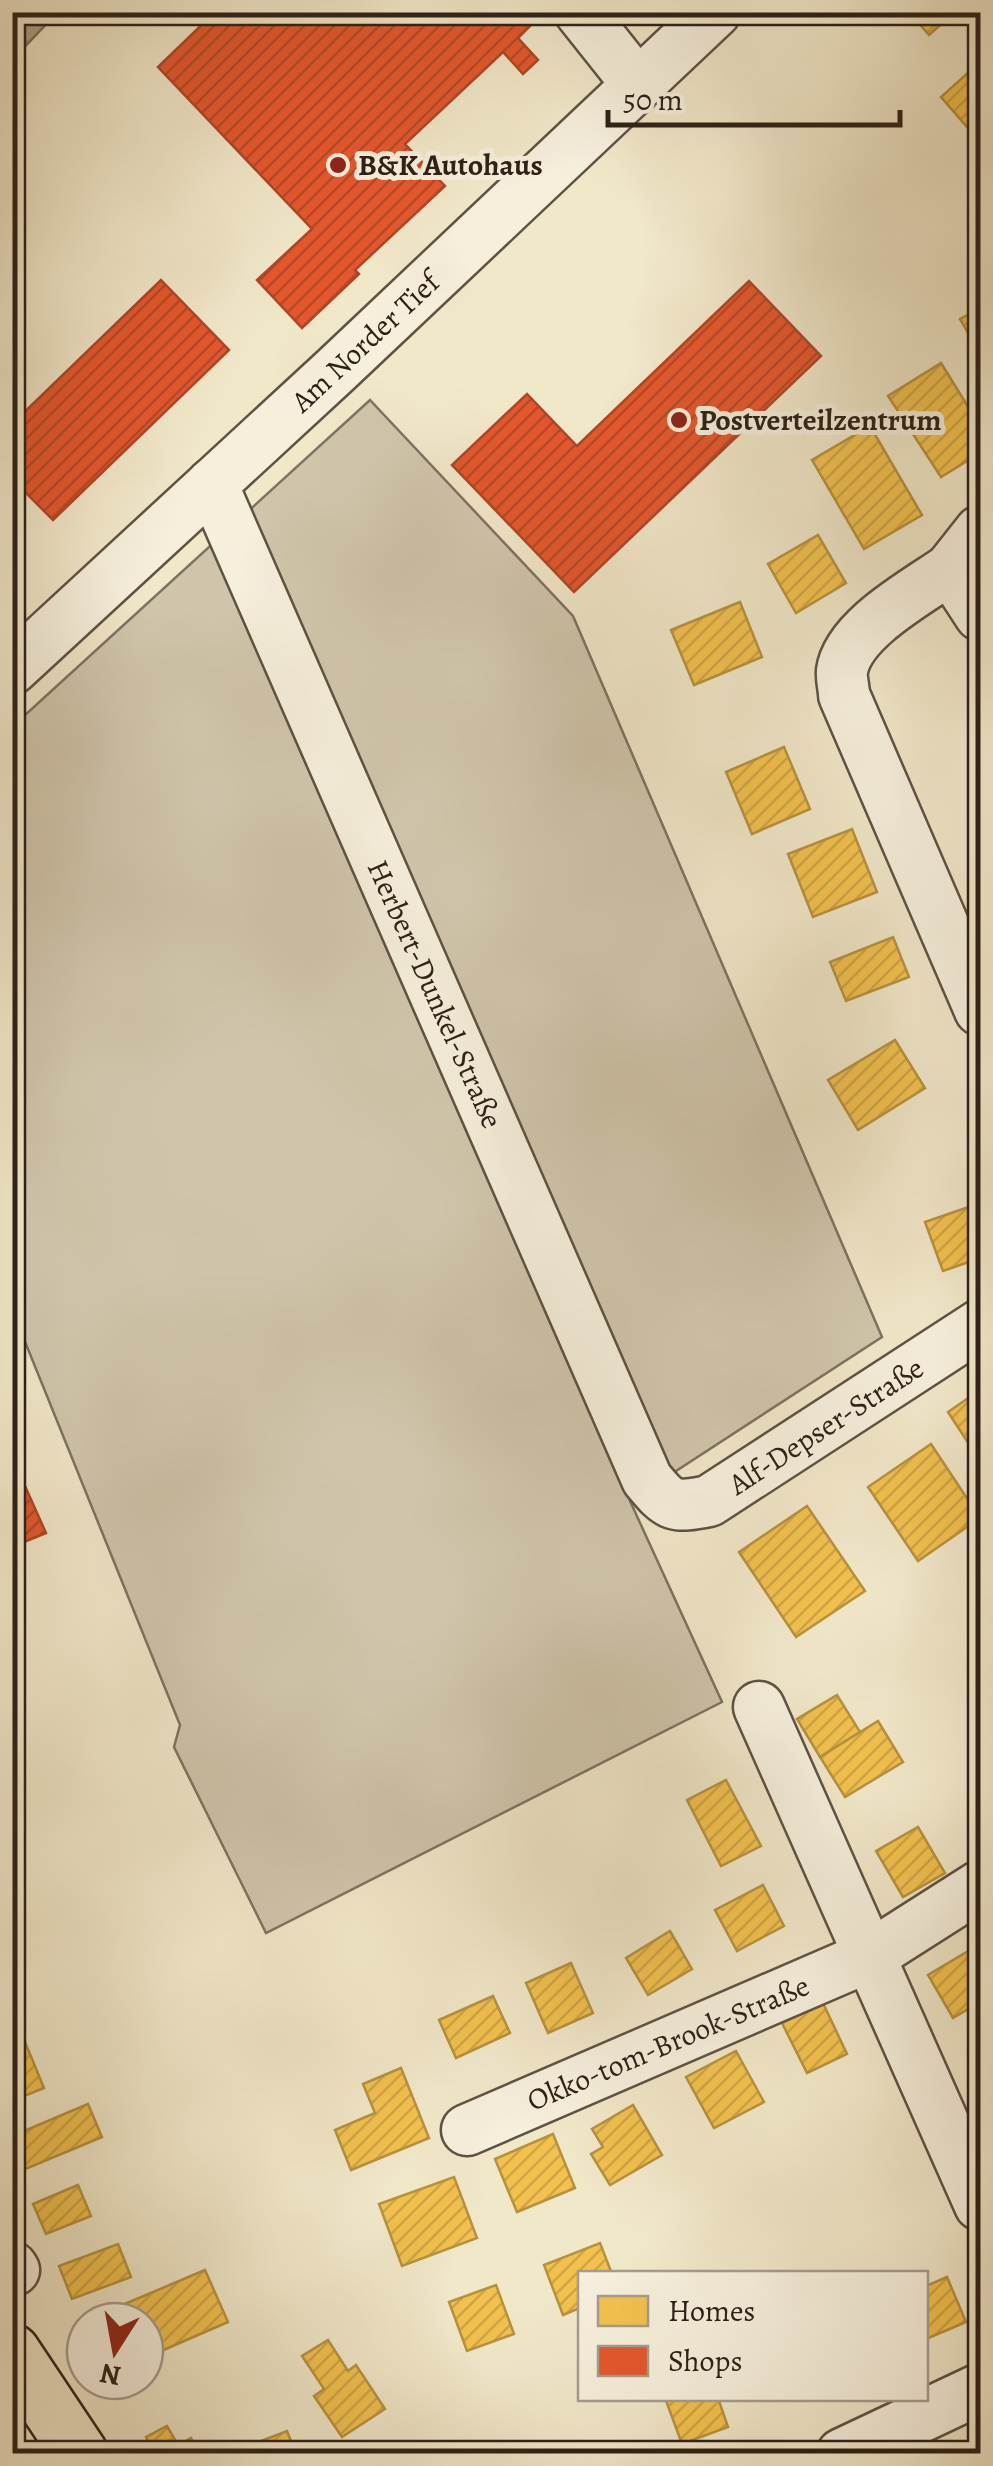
<svg xmlns="http://www.w3.org/2000/svg" width="993" height="2466" font-family="Alegreya,serif">
<defs>
<pattern id="water-waves" width="16" height="10" patternUnits="userSpaceOnUse" patternTransform="scale(2.5)"><rect width="16" height="10" fill="#aea38d"/><path d="M0 5q4-4 8 0t8 0" fill="none" stroke="#8e8472"/></pattern>
<pattern id="homes-hatch" width="6" height="6" patternUnits="userSpaceOnUse" patternTransform="scale(2.5)"><rect width="6" height="6" fill="#f2c14e"/><path d="M-1 1l2-2M0 6l6-6M5 7l2-2" fill="none" stroke="#d0a643"/></pattern>
<pattern id="shops-hatch" width="6" height="6" patternUnits="userSpaceOnUse" patternTransform="scale(2.5)"><rect width="6" height="6" fill="#e4572e"/><path d="M-1 1l2-2M0 6l6-6M5 7l2-2" fill="none" stroke="#b94826"/></pattern>
</defs>
<rect width="100%" height="100%" fill="#f1e7c9"/>
<filter id="stains"><feTurbulence type="fractalNoise" baseFrequency=".002" numOctaves="4"/><feColorMatrix values="0 0 0 0 .2 0 0 0 0 .09 0 0 0 0 .02 0 0 0 .5 -.17"/></filter>
<radialGradient id="worn" r=".72"><stop offset=".6" stop-color="#630" stop-opacity="0"/><stop offset="1" stop-color="#630" stop-opacity=".3"/></radialGradient>
<polygon fill="#d0c5ab" stroke="#7e7262" stroke-width="2.5" points="370,400 573,616 882,1337 630,1501 722,1702 266,1933 174,1747 180,1725 13,1312 13,726"/>
<polygon fill="url(#water-waves)" stroke="#7a6f5e" stroke-width="2.5" points="13,12 57,13 13,59 12,13"/>
<g fill="url(#homes-hatch)" stroke="#b7913e" stroke-width="2.5">
<polygon points="909,12 955,12 929,35"/>
<polygon points="980,62 980,142 941,97"/>
<polygon points="980,308 980,354 960,319"/>
<polygon points="941,363 980,426 980,453 941,477 888,396"/>
<polygon points="870,426 922,515 864,549 812,460"/>
<polygon points="818,535 846,583 796,613 768,564"/>
<polygon points="740,602 762,657 694,685 671,630"/>
<polygon points="784,747 810,809 752,834 726,772"/>
<polygon points="852,829 877,892 813,917 788,854"/>
<polygon points="893,937 909,977 846,1001 830,962"/>
<polygon points="895,1040 925,1088 858,1130 828,1080"/>
<polygon points="980,1203 980,1258 943,1271 925,1222"/>
<polygon points="980,1390 980,1461 948,1412"/>
<polygon points="931,1444 980,1518 918,1561 868,1487"/>
<polygon points="807,1506 865,1591 796,1637 739,1552"/>
<polygon points="837,1695 860,1732 820,1757 797,1719"/>
<polygon points="878,1721 903,1762 845,1797 820,1757"/>
<polygon points="726,1780 761,1846 721,1866 687,1800"/>
<polygon points="918,1827 945,1873 903,1897 876,1851"/>
<polygon points="763,1885 784,1926 737,1951 715,1910"/>
<polygon points="670,1931 692,1969 648,1995 626,1958"/>
<polygon points="970,1950 980,1968 980,2002 953,2018 928,1975"/>
<polygon points="571,1963 593,2013 548,2033 526,1983"/>
<polygon points="493,1996 510,2033 456,2058 439,2020"/>
<polygon points="823,2003 847,2054 807,2073 782,2023"/>
<polygon points="18,2025 44,2088 12,2101 12,2027"/>
<polygon points="736,2051 764,2102 714,2128 686,2077"/>
<polygon points="980,2064 980,2092 969,2070"/>
<polygon points="401,2068 429,2138 351,2170 335,2130 375,2113 363,2084"/>
<polygon points="88,2104 102,2137 16,2173 12,2166 12,2136"/>
<polygon points="633,2105 662,2155 610,2185 591,2154 603,2147 592,2129"/>
<polygon points="553,2134 575,2188 517,2212 495,2159"/>
<polygon points="454,2177 477,2238 402,2266 379,2204"/>
<polygon points="78,2185 91,2216 46,2234 33,2204"/>
<polygon points="600,2243 612,2274 580,2274 580,2308 563,2315 544,2265"/>
<polygon points="118,2244 131,2277 72,2299 59,2266"/>
<polygon points="205,2270 228,2322 145,2358 145,2321 104,2321 101,2314"/>
<polygon points="947,2277 966,2322 926,2339 926,2286"/>
<polygon points="496,2285 514,2334 467,2351 449,2302"/>
<polygon points="328,2340 348,2371 356,2365 385,2409 342,2437 314,2396 324,2389 302,2356"/>
<polygon points="665,2398 718,2398 728,2427 682,2444"/>
<polygon points="167,2426 178,2445 191,2438 199,2454 155,2454 146,2437"/>
<polygon points="287,2431 296,2454 242,2454 240,2449"/>
</g>
<g fill="url(#shops-hatch)" stroke="#ad4627" stroke-width="2.5">
<polygon points="215,12 544,12 518,38 538,60 523,74 503,52 405,144 445,186 355,270 359,274 302,328 257,280 312,229 158,67"/>
<polygon points="161,280 229,350 53,520 12,479 12,424"/>
<polygon points="749,281 821,356 574,592 452,465 527,394 577,446"/>
<polygon points="12,1457 46,1533 12,1547"/>
</g>
<g fill="none" stroke-linecap="round" stroke-linejoin="round">
<g stroke="#5e5244" stroke-width="55">
<g id="minor">
<polyline points="580,12 638,85"/>
<path d="M212,484L647,1479C670,1507 673,1508 709,1501L980,1325"/>
<polyline points="950,569 980,531"/>
<path d="M980,615L950,569C917,592 848,629 842,671C841,678 844,688 844,695L980,1010"/>
<polyline points="12,669 336,370 715,12"/>
<polyline points="759,1707 980,2205"/>
<polyline points="467,2130 870,1956 980,1886"/>
<polyline points="12,2267 14,2270"/>
<polyline points="842,2454 980,2389"/>
</g>
</g>
<g stroke="#2d2018" stroke-width="60">
<polyline id="major" points="12,2352 80,2454"/>
</g>
<use href="#minor" stroke="#f6efdc" stroke-width="50"/>
<use href="#major" stroke="#f1e7c9" stroke-width="55"/>
</g>
<g fill="#8f2418" stroke="#f6efdc" stroke-width="4">
<circle cx="338" cy="165" r="10"/>
<circle cx="679" cy="420" r="10"/>
</g>
<g text-anchor="middle" dominant-baseline="central" stroke-width="10" stroke-linejoin="round" paint-order="stroke">
<g font-size="30" font-weight="bold" fill="#2d2018" stroke="#f6efdc" text-anchor="start">
<text x="358" y="165">B&amp;K Autohaus</text>
<text x="699" y="420">Postverteilzentrum</text>
</g>
<g font-size="30" fill="#2d2018" stroke="#f6efdc">
<text transform="translate(365 342) rotate(-43)">Am Norder Tief</text>
<text transform="translate(435 994) rotate(66)">Herbert-Dunkel-Straße</text>
<text transform="translate(826 1426) rotate(-33)">Alf-Depser-Straße</text>
<text transform="translate(668 2043) rotate(-23)">Okko-tom-Brook-Straße</text>
</g>
</g>
<rect width="993" height="2466" fill="none" stroke="#f1e7c9" stroke-width="50"/>
<rect x="15" y="15" width="963" height="2436" fill="none" stroke="#2d2018" stroke-width="5"/>
<rect x="25" y="25" width="943" height="2416" fill="none" stroke="#2d2018" stroke-width="2.5"/>
<rect x="578" y="2271" width="350" height="130" fill="#f6efdc" stroke="#a69c8e" stroke-width="2.5"/>
<rect x="598" y="2296" width="50" height="30" fill="#f2c14e" stroke="#a69c8e" stroke-width="2.5"/>
<text x="668" y="2321" font-size="30" fill="#2d2018">Homes</text>
<rect x="598" y="2346" width="50" height="30" fill="#e4572e" stroke="#a69c8e" stroke-width="2.5"/>
<text x="668" y="2371" font-size="30" fill="#2d2018">Shops</text>
<g transform="translate(115 2351) rotate(191)"><circle r="48" fill="#f6efdc" stroke="#a69c8e" stroke-width="2.5"/>
<path d="M0-8L18 38L0 25L-18 38Z" fill="#8f2418"/>
<text y="-15" font-size="28" font-weight="bold" text-anchor="middle" fill="#2d2018">N</text>
</g>
<path d="M608 110v15h292v-15" fill="none" stroke="#2d2018" stroke-width="5"/>
<text x="623" y="110" font-size="30" fill="#2d2018" stroke="#f6efdc" stroke-width="8" paint-order="stroke">50 m</text>
<rect width="100%" height="100%" filter="url(#stains)"/>
<rect width="100%" height="100%" fill="url(#worn)"/>
</svg>
